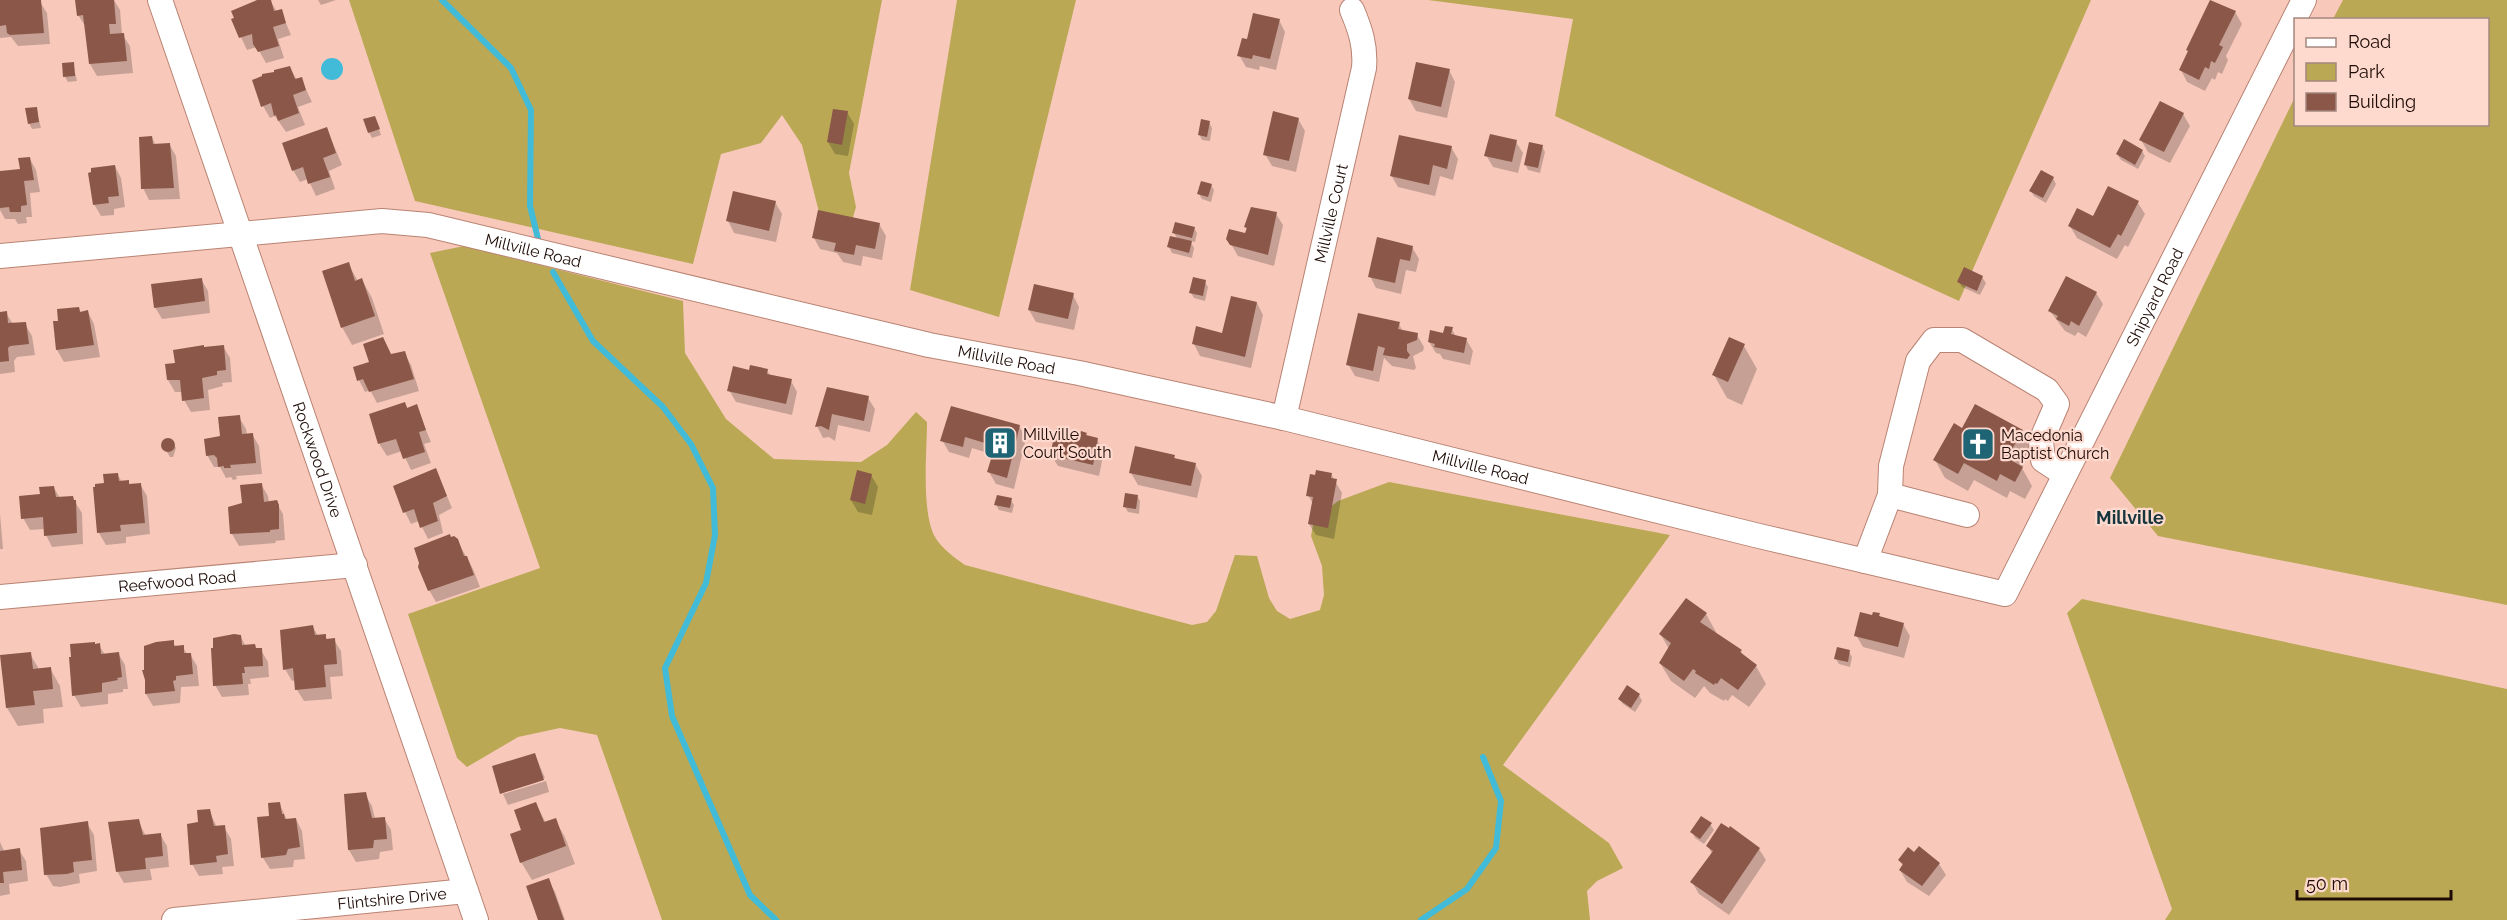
<svg xmlns="http://www.w3.org/2000/svg" width="2507" height="920" font-family="Raleway,sans-serif">
<rect width="100%" height="100%" fill="#f8c9bb"/>
<g fill="#baa854">
<polygon points="349,0 882,0 849,173 856,207 846,241 820,216 802,145 782,115 761,143 721,154 693,264 415,201"/>
<polygon points="957,0 1076,0 999,317 910,290"/>
<polygon points="1428,0 2091,0 1959,301 1555,116 1573,19"/>
<polygon points="2343,0 2507,0 2507,605 2158,536 2110,478 2295,97 2296,124 2488,124 2488,20 2333,19"/>
<path d="M464,246L683,301L685,353L726,419L774,459L861,462L887,445L916,412L927,422C927,452 921,512 935,537C941,548 955,558 965,565L1192,625L1207,622L1216,611L1235,555L1257,556L1269,598L1277,611L1290,619L1320,610L1324,595L1322,566L1311,536L1314,520L1338,501L1389,482L1670,535L1503,765L1609,843L1623,868L1597,881L1587,891L1590,920H662L597,735L560,728L518,737L467,767L457,758L408,614L540,568L430,253Z"/>
<polygon points="2082,599 2507,689 2507,920 2165,920 2172,909 2067,613"/>
</g>
<circle fill="#42bbd8" cx="332" cy="69" r="11"/>
<g fill="#0003">
<polygon points="0,0 40,2 47,13 50,44 18,46 11,37 0,38"/>
<polygon points="77,0 114,0 120,10 122,34 130,46 133,73 97,76 90,64 86,27 78,15"/>
<polygon points="267,0 270,0 277,12 281,11 291,35 278,39 284,58 266,63 257,47 247,50 233,20"/>
<polygon points="318,0 336,0 321,5"/>
<polygon points="2235,12 2242,24 2226,56 2228,60 2222,74 2218,72 2215,80 2212,78 2205,91 2187,82 2181,70"/>
<polygon points="1279,20 1285,32 1276,70 1260,66 1259,70 1246,67 1239,55 1248,40"/>
<polygon points="73,63 77,81 68,82 65,77"/>
<polygon points="290,68 297,80 301,79 312,102 298,107 305,125 286,132 275,116 270,118 263,106"/>
<polygon points="1449,70 1455,82 1447,118 1416,111 1409,99"/>
<polygon points="36,108 41,128 32,129 29,123"/>
<polygon points="847,112 854,124 848,156 835,154 828,142"/>
<polygon points="2183,114 2190,126 2170,163 2148,152 2141,140"/>
<polygon points="1298,119 1305,131 1296,172 1272,166 1265,154"/>
<polygon points="1209,122 1212,128 1210,141 1202,140 1199,134"/>
<polygon points="377,123 381,135 372,138 369,132"/>
<polygon points="327,129 342,165 329,171 335,189 316,196 308,179 300,182 293,170"/>
<polygon points="152,137 156,146 169,144 176,156 180,199 149,200 143,188"/>
<polygon points="1516,142 1523,153 1518,173 1493,167 1486,155"/>
<polygon points="1542,146 1545,152 1540,173 1528,170 1525,164"/>
<polygon points="1451,147 1458,159 1453,180 1440,176 1435,196 1398,187 1391,175"/>
<polygon points="2142,151 2145,156 2138,169 2121,160 2117,154"/>
<polygon points="30,159 36,170 40,192 30,193 32,217 26,217 27,223 18,224 15,219 5,219 0,210 0,172 21,170"/>
<polygon points="115,166 121,178 125,207 114,209 114,215 101,216 94,204"/>
<polygon points="2053,178 2056,184 2046,203 2034,196 2031,191"/>
<polygon points="1211,185 1214,190 1211,202 1202,199 1199,194"/>
<polygon points="775,202 782,214 776,242 734,233 728,221"/>
<polygon points="2138,203 2145,214 2128,247 2125,245 2117,259 2077,238 2070,226"/>
<polygon points="1276,214 1283,225 1274,266 1238,256 1228,239 1247,234 1246,227"/>
<polygon points="879,224 886,236 882,260 863,256 861,266 843,262 837,253 820,249 814,238"/>
<polygon points="1194,228 1197,233 1195,242 1190,241 1194,248 1192,258 1172,253 1169,247 1178,240 1174,233"/>
<polygon points="1412,247 1419,259 1416,272 1406,270 1401,294 1376,288 1370,276"/>
<polygon points="348,264 358,281 362,280 372,298 384,334 352,345 342,327"/>
<polygon points="1982,277 1986,283 1980,295 1962,287 1959,282"/>
<polygon points="201,279 208,291 210,313 162,319 155,307"/>
<polygon points="1205,282 1208,287 1205,301 1194,298 1191,293"/>
<polygon points="2096,293 2103,304 2086,337 2078,332 2075,336 2065,331 2050,311"/>
<polygon points="1073,295 1079,307 1074,330 1036,322 1029,310"/>
<polygon points="1257,303 1263,315 1251,368 1200,356 1194,344 1223,334"/>
<polygon points="79,308 81,313 88,312 94,324 100,357 64,362 57,350 55,322 60,322"/>
<polygon points="6,313 13,324 25,324 32,336 35,355 17,357 14,361 15,372 0,374 0,314"/>
<polygon points="1399,324 1403,332 1417,335 1424,347 1423,351 1413,356 1416,368 1414,370 1392,366 1384,358 1379,382 1355,376 1348,364"/>
<polygon points="1452,329 1456,337 1466,339 1473,351 1470,365 1443,359 1440,354 1436,353 1429,342 1445,335"/>
<polygon points="223,346 230,358 232,382 222,383 223,386 208,390 210,410 191,412 184,400 183,392 175,392 168,380 176,364"/>
<polygon points="1744,346 1757,369 1742,405 1727,398 1714,375"/>
<polygon points="404,353 411,365 419,391 377,403 370,390 365,392 359,380 391,355"/>
<polygon points="767,371 771,376 791,381 797,392 792,415 736,402 729,390 750,372"/>
<polygon points="868,398 875,409 870,432 838,425 835,441 829,437 823,438 817,426 820,411"/>
<polygon points="405,403 408,409 416,406 431,442 424,444 431,463 411,470 402,451 387,456 380,445 371,415"/>
<polygon points="239,417 246,429 247,435 252,434 259,446 262,474 236,476 237,479 233,480 231,477 226,478 220,467 214,467 207,455"/>
<polygon points="1019,426 1026,438 1014,489 996,484 989,472 994,455 972,448 969,458 949,452 942,440"/>
<polygon points="1963,430 2022,431 2032,449 2022,468 2032,486 2025,499 2010,491 2007,498 1974,480 1968,491 1945,478 1935,460"/>
<polygon points="1086,434 1087,437 1097,440 1104,451 1099,476 1058,466 1051,455"/>
<polygon points="167,439 170,439 176,448 173,457 170,457 164,447"/>
<polygon points="1174,456 1176,460 1195,464 1202,476 1197,498 1138,485 1131,473"/>
<polygon points="436,470 452,508 439,515 443,533 428,539 419,521 411,524 405,512"/>
<polygon points="117,474 122,482 128,481 130,485 140,484 147,496 150,534 126,537 126,543 106,545 99,533 94,488 106,484"/>
<polygon points="1331,474 1342,493 1334,539 1316,535 1309,524 1313,504 1308,495"/>
<polygon points="871,475 878,487 872,515 858,512 851,500"/>
<polygon points="261,484 268,496 269,503 276,502 283,514 285,540 275,541 276,543 239,546 232,534 244,505"/>
<polygon points="54,488 60,498 72,497 82,513 83,544 52,547 46,535 45,529 30,530 23,518"/>
<polygon points="1137,496 1140,501 1139,514 1128,512 1125,507"/>
<polygon points="1011,500 1014,505 1012,513 999,510 996,505"/>
<polygon points="0,514 3,549 0,549"/>
<polygon points="451,538 457,540 473,569 480,587 436,602 429,590"/>
<polygon points="1706,614 1716,632 1715,634 1741,651 1744,657 1756,666 1766,684 1749,707 1732,695 1728,701 1725,699 1724,701 1710,693 1704,686 1695,698 1671,681 1660,663 1669,649 1661,635"/>
<polygon points="1879,615 1881,618 1903,624 1910,636 1904,658 1863,647 1856,635 1873,617"/>
<polygon points="313,627 318,636 325,635 328,641 334,640 341,651 343,676 330,677 332,699 304,701 297,690 296,680 292,681 285,669"/>
<polygon points="241,637 246,647 261,650 268,662 269,677 250,679 251,684 248,684 249,695 222,697 215,685"/>
<polygon points="173,642 176,647 183,647 187,654 190,654 197,666 199,686 181,687 180,703 153,706 146,694"/>
<polygon points="95,645 99,645 105,655 118,653 125,665 128,689 123,689 123,692 108,694 108,704 81,707 74,695"/>
<polygon points="1849,652 1852,657 1850,667 1839,664 1836,659"/>
<polygon points="30,654 39,669 50,668 60,686 63,707 43,709 44,723 18,726 7,708"/>
<polygon points="1627,687 1639,695 1642,701 1635,712 1623,704 1619,699"/>
<polygon points="535,755 545,778 502,791"/>
<polygon points="546,781 549,792 508,805 503,794"/>
<polygon points="365,794 372,806 375,819 384,818 391,830 393,850 380,852 379,859 356,862 349,850"/>
<polygon points="279,803 287,820 296,819 302,831 305,859 294,860 293,867 270,869 263,858 271,817"/>
<polygon points="536,804 546,823 555,820 565,837 575,864 532,880 521,862 523,831"/>
<polygon points="209,811 217,827 224,827 231,839 234,866 222,867 223,874 199,876 192,864 200,823"/>
<polygon points="138,821 146,836 160,834 167,846 169,867 150,869 152,880 124,883 117,871"/>
<polygon points="87,823 94,835 97,871 79,874 80,883 60,887 53,886 46,874"/>
<polygon points="1710,824 1714,830 1704,844 1695,838 1692,832"/>
<polygon points="0,842 4,851 19,850 26,861 28,881 9,884 10,894 0,896"/>
<polygon points="1708,846 1759,849 1766,860 1729,915 1699,894 1692,882 1712,854"/>
<polygon points="1899,860 1939,864 1946,875 1929,896 1907,882 1900,870 1903,866"/>
<polygon points="548,880 555,892 565,920 539,920"/>
</g>
<g fill="none" stroke-linecap="round" stroke-linejoin="round">
<g stroke="#42bbd8" stroke-width="6">
<polyline points="442,0 511,68 531,110 530,206 540,247"/>
<polyline points="553,272 593,341 663,407 691,444 713,488 715,535 706,583 665,668 672,716 750,895 776,920"/>
<polyline points="1421,920 1467,889 1496,848 1501,801 1483,757"/>
</g>
</g>
<g fill="#8a5748">
<polygon points="0,0 41,0 44,33 10,35 7,33 6,25 0,26"/>
<polygon points="75,0 114,0 116,24 109,24 110,34 124,33 127,61 89,64 83,15 77,16"/>
<polygon points="257,0 271,0 274,11 282,9 286,23 273,27 279,46 258,52 253,44 252,34 239,38 231,19 234,18 231,11"/>
<polygon points="2210,0 2236,11 2219,45 2223,47 2215,63 2211,61 2209,69 2205,67 2199,80 2179,70 2188,51 2186,50"/>
<polygon points="1253,13 1280,19 1270,59 1253,55 1252,59 1237,56 1242,38 1247,39"/>
<polygon points="74,62 75,76 63,77 62,63"/>
<polygon points="1416,62 1450,69 1441,107 1408,99"/>
<polygon points="290,66 295,79 302,77 306,90 293,95 299,113 278,121 276,115 274,116 271,103 261,107 252,80 262,76 262,74 274,72 274,70"/>
<polygon points="2160,101 2184,113 2164,152 2139,140"/>
<polygon points="37,107 39,122 28,124 25,108"/>
<polygon points="833,109 848,111 842,145 827,142"/>
<polygon points="1273,111 1299,118 1289,161 1263,155"/>
<polygon points="375,116 380,129 368,133 363,119"/>
<polygon points="1201,119 1210,121 1207,137 1198,135"/>
<polygon points="327,127 336,153 323,158 330,177 308,184 303,167 292,171 282,143"/>
<polygon points="1490,134 1517,140 1512,162 1484,156"/>
<polygon points="1399,135 1452,146 1447,169 1433,165 1429,185 1390,176"/>
<polygon points="152,136 153,144 170,143 174,188 141,189 139,137"/>
<polygon points="2124,139 2143,150 2135,165 2116,154"/>
<polygon points="1529,142 1543,145 1538,168 1524,165"/>
<polygon points="30,157 34,180 24,181 27,205 21,206 21,212 10,212 9,207 0,208 0,171 20,169 18,158"/>
<polygon points="115,165 119,196 108,197 109,203 93,205 88,173 91,172 91,168"/>
<polygon points="2041,170 2054,177 2043,198 2029,191"/>
<polygon points="1201,181 1212,184 1208,197 1197,194"/>
<polygon points="2108,186 2139,201 2121,236 2118,234 2110,248 2068,226 2077,208 2093,216"/>
<polygon points="733,191 776,201 769,231 726,221"/>
<polygon points="1251,207 1277,212 1268,255 1230,245 1226,239 1229,229 1245,233 1247,228 1244,227"/>
<polygon points="818,210 880,223 875,249 856,245 854,255 834,251 836,243 812,238"/>
<polygon points="1175,222 1195,227 1192,238 1172,233"/>
<polygon points="1170,236 1192,241 1189,253 1167,247"/>
<polygon points="1377,237 1413,246 1410,261 1400,259 1395,283 1368,277"/>
<polygon points="349,262 355,281 362,278 375,316 341,328 322,271"/>
<polygon points="1964,267 1983,276 1977,291 1957,282"/>
<polygon points="2066,276 2097,292 2079,326 2071,321 2069,326 2056,319 2058,316 2048,311"/>
<polygon points="1193,277 1206,280 1203,296 1189,293"/>
<polygon points="202,278 205,301 154,308 151,284"/>
<polygon points="1034,284 1074,293 1068,319 1028,310"/>
<polygon points="1231,296 1257,302 1245,357 1192,344 1196,326 1222,333"/>
<polygon points="79,307 80,312 88,310 94,345 56,350 53,321 58,321 57,309"/>
<polygon points="7,311 8,323 26,322 29,344 10,346 8,348 9,361 0,362 0,312"/>
<polygon points="1358,313 1400,322 1398,329 1418,333 1417,340 1407,344 1407,351 1410,355 1407,359 1383,355 1385,348 1378,346 1373,371 1346,365"/>
<polygon points="1445,326 1453,327 1451,334 1467,338 1464,353 1434,347 1435,344 1428,342 1430,330 1443,333"/>
<polygon points="383,337 391,354 405,351 414,379 369,392 363,379 357,381 353,367 369,362 363,344"/>
<polygon points="1729,337 1745,344 1728,382 1712,375"/>
<polygon points="204,345 204,347 224,345 226,370 217,371 217,375 202,378 204,398 182,401 180,380 167,380 165,364 175,363 173,350"/>
<polygon points="750,365 768,369 767,374 792,379 786,404 727,391 733,366 749,370"/>
<polygon points="827,387 869,396 864,421 832,414 829,430 821,426 815,427"/>
<polygon points="405,402 407,408 417,404 426,430 419,432 425,452 403,459 396,439 378,444 369,414"/>
<polygon points="1975,404 2023,430 2007,458 2023,467 2015,482 2000,474 1997,481 1964,463 1958,474 1933,460 1954,423 1962,428"/>
<polygon points="951,406 1020,425 1007,478 987,472 995,446 965,437 963,447 940,441"/>
<polygon points="240,415 242,434 253,433 256,463 230,465 231,468 224,468 224,466 218,467 217,458 214,455 206,456 204,439 220,436 218,417"/>
<polygon points="1056,428 1080,434 1081,431 1087,433 1086,435 1098,438 1093,465 1050,455"/>
<circle cx="168" cy="445" r="7"/>
<polygon points="1135,446 1175,455 1174,458 1196,463 1191,486 1129,473"/>
<polygon points="436,468 447,496 433,503 438,521 420,528 414,509 403,513 393,486"/>
<polygon points="857,470 872,474 865,504 850,500"/>
<polygon points="1316,470 1332,473 1331,478 1337,479 1328,528 1308,524 1313,497 1306,496 1310,474 1315,475"/>
<polygon points="118,473 119,481 129,480 129,484 141,483 145,523 120,525 121,531 97,533 93,487 95,487 95,484 104,483 103,474"/>
<polygon points="262,483 264,502 277,500 279,505 279,529 270,530 270,532 230,534 228,507 242,503 240,485"/>
<polygon points="54,486 56,497 73,496 74,500 76,500 77,533 44,536 43,517 21,519 19,496 40,494 39,487"/>
<polygon points="1125,493 1138,495 1136,509 1123,507"/>
<polygon points="997,495 1012,498 1010,508 994,505"/>
<polygon points="450,534 451,537 454,536 458,539 464,556 467,556 474,575 428,591 418,567 419,563 414,548"/>
<polygon points="1686,598 1707,613 1700,622 1742,650 1740,652 1757,665 1738,690 1721,678 1717,684 1715,683 1714,685 1695,673 1696,671 1693,669 1684,681 1659,663 1671,643 1659,634"/>
<polygon points="1860,612 1872,615 1873,612 1880,613 1879,616 1904,623 1898,647 1854,636"/>
<polygon points="313,625 315,635 326,634 326,639 335,638 337,664 324,665 326,687 295,690 293,668 283,670 280,630"/>
<polygon points="234,634 241,635 242,645 255,644 256,648 262,648 263,666 244,667 245,673 242,673 243,684 213,686 211,648 213,648 213,638"/>
<polygon points="174,640 174,646 184,645 184,653 191,653 193,674 176,676 176,680 173,681 175,691 145,694 145,680 142,670 144,670 144,646 156,642"/>
<polygon points="95,642 95,644 100,643 101,654 119,652 122,677 117,678 118,680 102,683 102,692 72,696 69,657 71,657 70,644"/>
<polygon points="1837,647 1850,650 1848,662 1834,659"/>
<polygon points="31,652 33,669 51,667 53,689 33,691 35,705 6,708 0,655"/>
<polygon points="1627,685 1640,694 1631,708 1618,699"/>
<polygon points="535,753 544,780 500,794 492,766"/>
<polygon points="366,792 372,818 385,817 387,839 374,840 373,848 348,850 344,794"/>
<polygon points="280,802 282,814 284,814 285,819 296,818 300,847 288,849 286,855 261,858 257,817 269,816 268,803"/>
<polygon points="536,802 544,822 556,818 566,846 520,863 510,834 521,830 514,810"/>
<polygon points="210,809 214,826 225,825 228,854 216,856 217,862 190,865 187,824 198,822 197,810"/>
<polygon points="1701,816 1712,823 1700,839 1690,832"/>
<polygon points="139,819 143,835 161,833 163,856 145,858 146,869 116,872 108,822"/>
<polygon points="88,821 92,860 73,862 74,872 67,874 44,875 40,828"/>
<polygon points="1721,823 1729,828 1730,826 1760,848 1722,904 1690,882 1713,851 1706,846"/>
<polygon points="1919,846 1940,863 1922,886 1899,870 1903,864 1898,860 1908,847 1914,852"/>
<polygon points="20,848 22,870 3,872 4,883 0,883 0,851"/>
<polygon points="549,878 564,920 538,920 526,886"/>
</g>
<g fill="none" stroke-linecap="round" stroke-linejoin="round">
<g stroke="#b98373" stroke-width="26">
<g id="minor">
<path id="s1" d="M160,0L476,920"/>
<path id="s2" d="M0,256L382,221L428,225L929,345L1079,373L1284,418L1755,535L2005,594L2304,0"/>
<path id="s3" d="M1284,418L1364,68C1366,46 1360,29 1352,10"/>
<polyline points="1967,515 1890,495 1891,466 1918,361 1934,340 1962,340 2047,390 2057,404 2041,441 2043,460 2064,474"/>
<polyline points="1865,561 1890,495"/>
<path id="s4" d="M0,597L355,565"/>
<path id="s5" d="M174,920L466,891"/>
</g>
</g>
<use href="#minor" stroke="#fff" stroke-width="24"/>
</g>
<defs>
<g id="building-square" transform="scale(1.725)"><rect x="-9" y="-9" width="18" height="18" rx="4" fill="#1f6475" stroke="#fdd9ce"/><path d="M-4-6H4V6H1V3H-1V6H-4ZM-2.5-4.3h1.7v1.8h-1.7ZM.8-4.3h1.7v1.8H.8ZM-2.5-1h1.7V.8h-1.7ZM.8-1h1.7V.8H.8Z" fill="#fff"/></g>
<g id="church-square" transform="scale(1.725)"><rect x="-9" y="-9" width="18" height="18" rx="4" fill="#1f6475" stroke="#fdd9ce"/><path d="M-1.2-6h2.4v3.5h3.3v2.4h-3.3V6h-2.4V-.1h-3.3v-2.4h3.3Z" fill="#fff"/></g>
</defs>
<g fill-rule="evenodd">
<use href="#building-square" x="1000" y="443"/>
<use href="#church-square" x="1978" y="444"/>
</g>
<g text-anchor="middle" dominant-baseline="central" stroke-width="4.5" stroke-linejoin="round" paint-order="stroke">
<g font-size="16" fill="#1e0b06" stroke="#fdd9ce">
<text stroke="none"><textPath href="#s3" startOffset="210">Millville Court</textPath></text>
<text stroke="none"><textPath href="#s2" startOffset="538">Millville Road</textPath></text>
<text stroke="none"><textPath href="#s2" startOffset="2382">Shipyard Road</textPath></text>
<text stroke="none"><textPath href="#s2" startOffset="1024">Millville Road</textPath></text>
<text stroke="none"><textPath href="#s1" startOffset="486">Rockwood Drive</textPath></text>
<text stroke="none"><textPath href="#s2" startOffset="1510">Millville Road</textPath></text>
<text stroke="none"><textPath href="#s4" startOffset="178">Reefwood Road</textPath></text>
<text stroke="none"><textPath href="#s5" startOffset="219">Flintshire Drive</textPath></text>
</g>
<g font-size="16" fill="#1e0b06" stroke="#fdd9ce" text-anchor="start">
<text x="1023" y="434">Millville<tspan x="1023" dy="18">Court South</tspan></text>
<text x="2001" y="435">Macedonia<tspan x="2001" dy="18">Baptist Church</tspan></text>
</g>
<g font-size="18" font-weight="bold" fill="#15353d" stroke="#fdd9ce">
<text x="2130" y="517">Millville</text>
</g>
</g>
<rect x="2294" y="18" width="195" height="108" fill="#fdd9ce" stroke="#a4877e" stroke-width="1.5"/>
<rect x="2306" y="38" width="30" height="9" fill="#ffffff" stroke="#a4877e" stroke-width="1.5"/>
<text x="2348" y="48" font-size="18" fill="#1e0b06">Road</text>
<rect x="2306" y="63" width="30" height="18" fill="#baa854" stroke="#a4877e" stroke-width="1.5"/>
<text x="2348" y="78" font-size="18" fill="#1e0b06">Park</text>
<rect x="2306" y="93" width="30" height="18" fill="#8a5748" stroke="#a4877e" stroke-width="1.5"/>
<text x="2348" y="108" font-size="18" fill="#1e0b06">Building</text>
<path d="M2297 890v9h154v-9" fill="none" stroke="#1e0b06" stroke-width="3"/>
<text x="2306" y="890" font-size="18" fill="#1e0b06" stroke="#fdd9ce" stroke-width="4.5" paint-order="stroke">50 m</text>
</svg>
